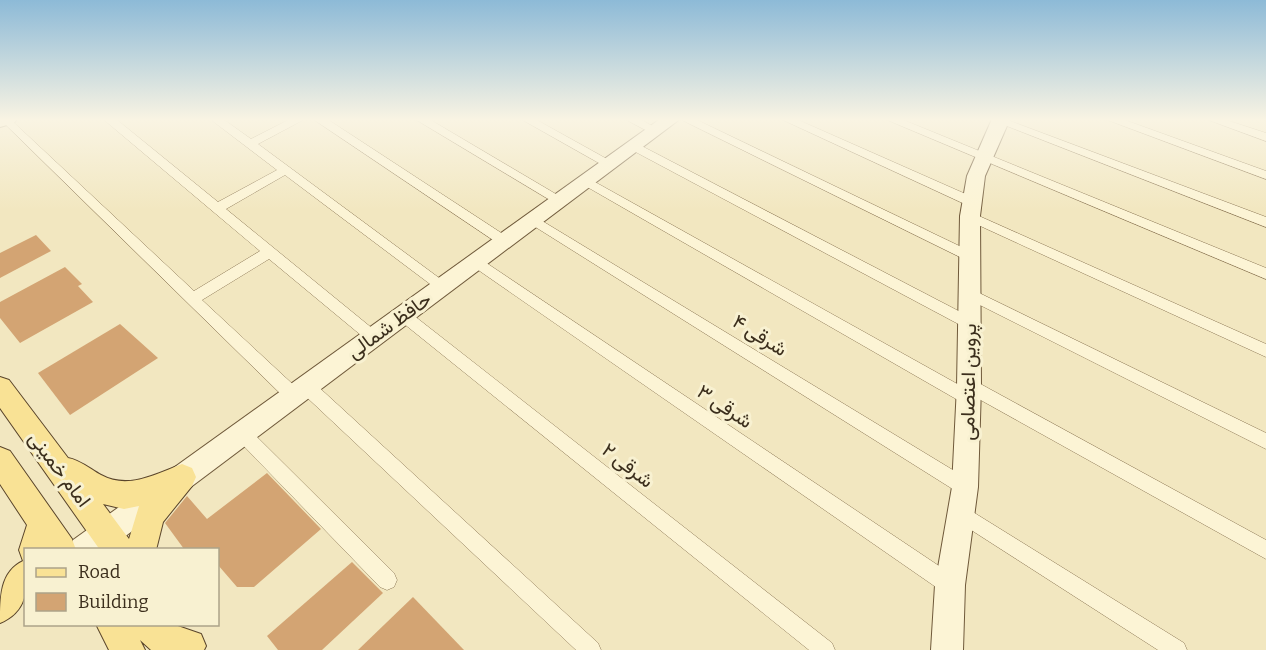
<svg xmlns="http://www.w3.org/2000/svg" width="1266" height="650" font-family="Bitter,Vazirmatn,serif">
<rect width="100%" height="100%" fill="#f2e7c0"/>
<g fill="#d3a473">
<polygon points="36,235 51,251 0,278 0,253"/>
<polygon points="65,267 82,284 78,286 93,302 20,343 0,318 0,302"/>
<polygon points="120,324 158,358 70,415 38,373"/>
<polygon points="267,473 321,529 254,587 237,587 218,565 218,549 184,549 165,523 187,496 207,519"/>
<polygon points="352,562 383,593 322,650 278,650 267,636"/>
<polygon points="413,597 464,650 358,650"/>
</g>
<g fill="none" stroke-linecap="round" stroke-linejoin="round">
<g stroke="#8d7856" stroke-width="1">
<g id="street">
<polygon points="0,119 10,119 194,291 260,251 103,119 116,119 218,202 277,170 210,119 223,119 251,139 290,119 305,119 258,144 450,286 443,291 438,290 285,175 226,209 378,333 381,337 378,341 368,341 269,259 202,300 299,390 301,395 299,400 293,402 287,400"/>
<polygon points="313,119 327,119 509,238 511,241 509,244 499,244"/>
<polygon points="415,119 429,119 566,200 565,203 555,203"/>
<polygon points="521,119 535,119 616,164 610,168 606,167"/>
<polygon points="625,119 640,119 661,131 659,133 651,133"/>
<polygon points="680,119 695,119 974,253 976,256 974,259 964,259"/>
<polygon points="781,119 796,119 977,199 978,202 977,205 967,205"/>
<polygon points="885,119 901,119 1266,268 1266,279"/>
<polygon points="989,119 1005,119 1266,217 1266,227"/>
<polygon points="1105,119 1122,119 1266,171 1266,179"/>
<polygon points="1206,119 1223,119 1266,133 1266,141"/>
<polygon points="634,142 974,319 976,323 974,327 964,327 630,149 628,146"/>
<polygon points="586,177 961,386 963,381 969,379 975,381 1266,540 1266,559 977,398 975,403 969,405 963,403 582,184 580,181"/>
<polygon points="970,212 1266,344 1266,357 965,219 963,216"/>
<polygon points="534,216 971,481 974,487 971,493 965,495 959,493 529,223 527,220"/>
<polygon points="476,256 957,578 960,585 957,592 950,595 943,592 471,265 469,261 471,257"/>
<polygon points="969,288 1266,433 1266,449 964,297 962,293"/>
<polygon points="403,309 408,311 832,643 835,650 809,650 398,319 396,315 398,311"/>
<polygon points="306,379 312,381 598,643 601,650 576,650 300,391 298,386 300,381"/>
<polygon points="242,426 248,428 394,573 397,580 394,587 387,590 380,587 236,438 234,433 236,428"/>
<polygon points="960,504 1184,643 1187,650 1158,650 954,519 951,513 954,507"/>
</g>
</g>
<g stroke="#6f593a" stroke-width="2">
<g id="secondary">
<polygon points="0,119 17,119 14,123 0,127"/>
<polygon points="660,119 680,119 107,550 69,550 73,540"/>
<polygon points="992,119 1010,119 985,176 980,216 981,386 978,487 965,585 963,650 931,650 935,585 952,487 957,386 960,216 967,176"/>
</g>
</g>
<g stroke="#5a452b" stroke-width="2">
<g id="primary">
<path d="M0,377L9,380L68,458C80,460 90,469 101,475C128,490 156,474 182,464L192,468L196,477L192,486L163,522L156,550H100L0,408ZM103,504L124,509L139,506L129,539Z"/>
<path d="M0,447L10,451L72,539L76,550H26C26,580 33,609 0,623C0,597 0,572 23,561L19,550L27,525L0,484Z"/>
<polygon points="96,624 172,624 201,634 206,646 204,650 151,650 140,640 145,650 109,650"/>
</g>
</g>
<use href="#street" fill="#fcf4d5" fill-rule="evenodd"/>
<use href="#secondary" fill="#fcf4d5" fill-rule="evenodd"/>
<use href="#primary" fill="#f9e295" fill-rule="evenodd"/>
</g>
<linearGradient id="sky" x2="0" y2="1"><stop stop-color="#8dbad7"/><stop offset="0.57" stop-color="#f9f4e3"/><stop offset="1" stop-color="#f9f4e3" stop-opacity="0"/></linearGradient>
<rect width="1266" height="210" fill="url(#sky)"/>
<g text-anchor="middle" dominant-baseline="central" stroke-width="6" stroke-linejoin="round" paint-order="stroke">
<g font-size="20" fill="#3b2e1c" stroke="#f8f1d1">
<text transform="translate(389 325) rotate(-36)">حافظ شمالی</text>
<text transform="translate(760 335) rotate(32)">۴ شرقی</text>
<text transform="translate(968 382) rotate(-89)">پروین اعتصامی</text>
<text transform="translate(725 406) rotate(34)">۳ شرقی</text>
<text transform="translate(628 465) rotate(38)">۲ شرقی</text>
<text transform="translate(60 469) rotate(53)">امام خمینی</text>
</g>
</g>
<rect x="24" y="548" width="195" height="78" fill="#f8f1d1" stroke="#aca389" stroke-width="1.5"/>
<rect x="36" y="568" width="30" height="9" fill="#f9e295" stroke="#aca389" stroke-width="1.5"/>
<text x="78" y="578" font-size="18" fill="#3b2e1c">Road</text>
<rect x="36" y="593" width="30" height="18" fill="#d3a473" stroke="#aca389" stroke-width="1.5"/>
<text x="78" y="608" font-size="18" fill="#3b2e1c">Building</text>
</svg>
